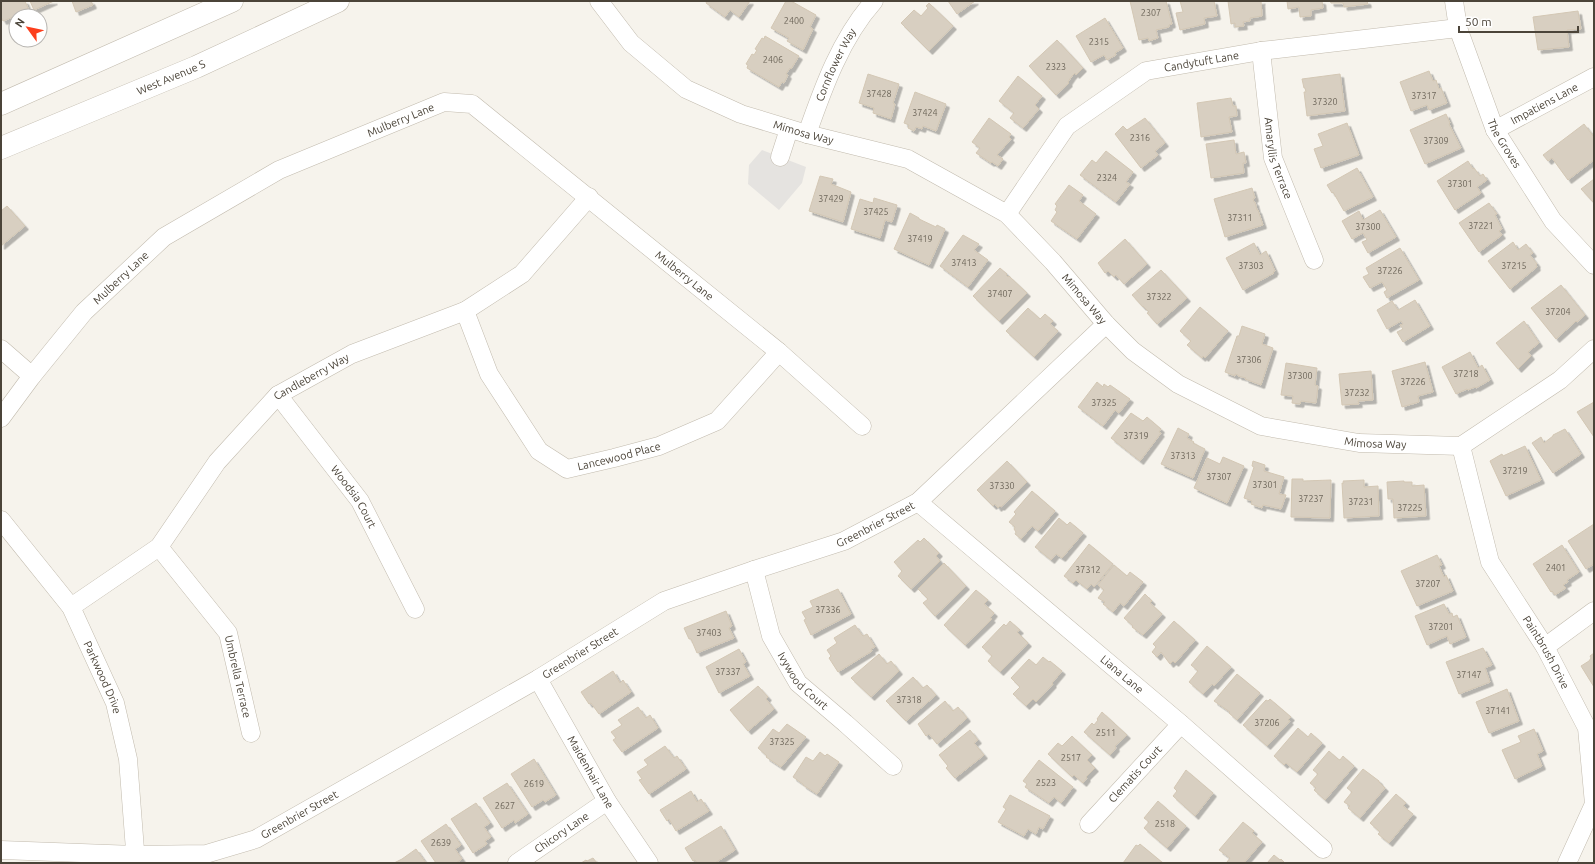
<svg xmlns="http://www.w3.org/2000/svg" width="1595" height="864" font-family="Ubuntu,sans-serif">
<defs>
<filter id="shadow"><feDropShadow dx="3.5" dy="3.5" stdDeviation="0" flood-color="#0004"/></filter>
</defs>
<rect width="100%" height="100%" fill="#f6f3ec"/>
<polygon fill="#e5e3e0" points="762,150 806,167 802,183 779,210 748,184 749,165"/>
<g fill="#d8cfc1" stroke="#d3c7b4" filter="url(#shadow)">
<polygon points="1,1 25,1 29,11 3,21 1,17"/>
<polygon points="30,1 54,1 34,10"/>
<polygon points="72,1 91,1 93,5 76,12"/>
<polygon points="707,1 750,1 739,17 730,10 725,17 706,3"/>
<polygon points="786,1 791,1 816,15 810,27 813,29 803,50 787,41 789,38 771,28"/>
<polygon points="948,1 975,1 957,14"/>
<polygon points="1130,1 1166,1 1172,24 1169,25 1169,27 1156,30 1158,38 1149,41 1148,38 1139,40"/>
<polygon points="1180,1 1214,1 1217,16 1204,18 1205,24 1180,30 1176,13 1183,12"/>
<polygon points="1228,1 1262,1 1261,1 1262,16 1250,18 1250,21 1243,22 1244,26 1235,27 1235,23 1231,24"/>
<polygon points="1287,1 1322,1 1323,8 1311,10 1311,16 1300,17 1299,7 1288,9"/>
<polygon points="1330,1 1367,1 1368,4 1344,7 1343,3 1331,3"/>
<polygon points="929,3 953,26 929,51 901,23 914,10 921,16 928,8 926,6"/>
<polygon points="1578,11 1581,29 1567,30 1569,47 1538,50 1533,17"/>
<polygon points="1105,18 1123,48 1115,53 1116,55 1107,60 1104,55 1091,62 1076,36"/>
<polygon points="765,36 799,56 791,69 790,68 786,74 788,75 784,83 782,82 779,87 747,68 748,65 746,64 752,54 754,55 757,50 755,49 762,38 764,39"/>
<polygon points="1057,40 1083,68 1076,75 1075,73 1072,76 1068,82 1069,83 1056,95 1029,66"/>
<polygon points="1429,71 1433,81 1436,80 1439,89 1441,88 1447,103 1429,110 1427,105 1411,111 1400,82"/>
<polygon points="868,74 899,84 893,103 895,104 891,119 873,113 874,108 859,103"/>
<polygon points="1340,74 1345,111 1307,116 1304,92 1306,92 1305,88 1304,88 1302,79"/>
<polygon points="1018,76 1042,96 1035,105 1039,109 1023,128 1010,118 1014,113 999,101"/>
<polygon points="915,92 946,104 936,131 923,126 922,129 916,127 914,131 908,128 909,125 904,123"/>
<polygon points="1231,98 1233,106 1236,106 1237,116 1229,117 1232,132 1201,137 1197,103"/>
<polygon points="1446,114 1450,123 1449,124 1461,148 1425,164 1410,130"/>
<polygon points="989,118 1011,134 1009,137 1011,139 997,155 1003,159 998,166 992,162 991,163 976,153 980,148 972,142"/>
<polygon points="1145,118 1165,143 1155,151 1158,155 1141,168 1115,134 1123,126 1127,130"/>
<polygon points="1347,123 1359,155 1321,168 1314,149 1323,146 1318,134"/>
<polygon points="1584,124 1594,137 1594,160 1568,180 1552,158 1548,161 1543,155"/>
<polygon points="1234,140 1236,154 1244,152 1246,163 1243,163 1244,173 1211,178 1206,144"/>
<polygon points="1106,151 1133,172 1126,182 1130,184 1116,202 1080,175 1092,160 1096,163"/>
<polygon points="1468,161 1473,169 1474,168 1480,176 1483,174 1487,180 1477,187 1481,193 1455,210 1437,181"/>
<polygon points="1357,168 1373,197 1344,211 1333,192 1332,193 1327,185"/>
<polygon points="820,176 833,179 831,184 851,192 843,222 809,211"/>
<polygon points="1594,179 1594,203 1581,189"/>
<polygon points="1069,185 1083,195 1079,201 1096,214 1077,239 1051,221 1057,212 1055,210 1057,206 1055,204"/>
<polygon points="1252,188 1255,198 1253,199 1254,202 1255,202 1257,210 1258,210 1263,225 1225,237 1214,199"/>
<polygon points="874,198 897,205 892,222 885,220 880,238 851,229 860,199 873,203"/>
<polygon points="1489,203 1497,214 1495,215 1502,229 1499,231 1502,235 1479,252 1459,223"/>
<polygon points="7,206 25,226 1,246 1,211"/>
<polygon points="1380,210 1396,237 1368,253 1362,242 1367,240 1363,233 1352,239 1342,221 1359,211 1363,220"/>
<polygon points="910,213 919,218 919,219 936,227 937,225 945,229 929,265 894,249"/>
<polygon points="963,235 979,244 974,250 988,260 968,287 940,266"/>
<polygon points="1125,239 1147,264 1124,284 1116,275 1114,277 1108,271 1105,273 1098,263"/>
<polygon points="1513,242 1518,250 1526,244 1533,253 1530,255 1537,264 1536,265 1537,267 1510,289 1488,261"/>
<polygon points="1254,243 1260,255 1266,251 1275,271 1273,272 1274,273 1243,290 1226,258"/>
<polygon points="1400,248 1419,280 1387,298 1384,292 1387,290 1382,282 1370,288 1363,277 1369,274 1366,268"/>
<polygon points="1000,268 1007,274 1006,275 1008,277 1009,276 1027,293 999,321 973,296"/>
<polygon points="1161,270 1187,298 1157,324 1147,313 1149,312 1143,306 1143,307 1132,295"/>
<polygon points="1561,285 1585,315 1577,322 1576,321 1556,339 1531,308"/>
<polygon points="1415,300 1430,326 1403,342 1397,332 1403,329 1400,325 1403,324 1401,321 1387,329 1377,310 1392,301 1398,310"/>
<polygon points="1200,307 1228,331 1205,358 1203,356 1202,358 1187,345 1191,341 1180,331"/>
<polygon points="1028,308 1040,319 1045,314 1053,321 1050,324 1058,331 1034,357 1006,331"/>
<polygon points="1524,321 1539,343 1528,352 1531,356 1518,369 1496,343"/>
<polygon points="1242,326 1265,334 1262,344 1273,348 1261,385 1245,379 1246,378 1238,376 1238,375 1235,374 1235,376 1225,372 1237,336 1239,336"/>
<polygon points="1470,352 1478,368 1482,365 1490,380 1476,388 1475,387 1468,390 1467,389 1456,394 1442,367"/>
<polygon points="1425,362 1433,392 1418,396 1419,402 1402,407 1392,371"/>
<polygon points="1286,363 1317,368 1315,385 1318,386 1316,403 1301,401 1300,404 1292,403 1293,396 1281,395"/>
<polygon points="1371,371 1373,400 1358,401 1359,404 1342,405 1339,374"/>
<polygon points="1097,382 1103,387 1104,384 1108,387 1110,385 1130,399 1119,413 1115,410 1103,426 1078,407"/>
<polygon points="1594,402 1594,437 1577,412"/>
<polygon points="1131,413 1143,421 1147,417 1161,429 1159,432 1161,433 1140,461 1111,438"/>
<polygon points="1178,428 1189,434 1187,438 1194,442 1193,443 1205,449 1193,478 1161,464"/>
<polygon points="1565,429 1581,454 1553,473 1532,443 1541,437 1544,443 1553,436 1553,435"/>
<polygon points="1525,446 1541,480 1506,496 1490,461 1502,454 1503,456"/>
<polygon points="1223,457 1244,466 1227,503 1194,488 1207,458 1220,464"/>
<polygon points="1007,461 1027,482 1001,507 1000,506 998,508 995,504 993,506 977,490"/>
<polygon points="1253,461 1265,465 1264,471 1284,477 1279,494 1286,495 1281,509 1263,505 1262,508 1251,504 1252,501 1244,498 1254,467 1252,466"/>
<polygon points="1292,479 1303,479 1303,481 1331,480 1330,518 1291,517"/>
<polygon points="1364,480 1364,487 1378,486 1379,516 1344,518 1342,483 1344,483 1343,481"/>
<polygon points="1404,481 1404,482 1412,482 1412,486 1424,485 1426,516 1394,518 1393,499 1388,499 1387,482"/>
<polygon points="1032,491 1055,511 1038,531 1032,526 1021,539 1015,534 1016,532 1014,529 1015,527 1009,522 1016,514 1014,512"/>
<polygon points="1059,518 1067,525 1070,522 1083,533 1062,558 1056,554 1051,560 1035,547"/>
<polygon points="1594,524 1594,564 1586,569 1568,541"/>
<polygon points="924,538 939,553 936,556 940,561 911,589 898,576 902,571 894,562 918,540 920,542"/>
<polygon points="1089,544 1113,564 1094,587 1091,584 1087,589 1076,580 1073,583 1064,576"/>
<polygon points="1562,545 1579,572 1567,580 1568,582 1563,585 1566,588 1555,595 1552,591 1551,592 1533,564"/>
<polygon points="1437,555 1442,565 1439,566 1444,577 1446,575 1453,591 1417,606 1401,571"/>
<polygon points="944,563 966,586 935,616 923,603 928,599 918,589"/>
<polygon points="1114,565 1127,576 1130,572 1143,582 1124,606 1120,603 1113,612 1103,604 1105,602 1098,598 1104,590 1098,585"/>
<polygon points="838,589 851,614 811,635 804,620 806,619 802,612 813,607 810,601"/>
<polygon points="976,590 988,600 984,604 994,613 990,618 992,619 965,645 944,625"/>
<polygon points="1145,594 1152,601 1150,603 1162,614 1143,635 1132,627 1133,626 1124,618"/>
<polygon points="1444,604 1449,614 1452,613 1453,617 1457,615 1466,637 1450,644 1447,636 1427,645 1415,616"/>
<polygon points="726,611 732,626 729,628 734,638 697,653 691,639 689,639 684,628"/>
<polygon points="1010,621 1020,630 1017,632 1028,643 1000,672 988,661 992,656 982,647 1004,624 1006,626"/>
<polygon points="1174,621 1195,640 1175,663 1173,661 1170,664 1161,652 1157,657 1152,652 1156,647 1153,644"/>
<polygon points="855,625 862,635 863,636 867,634 875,647 871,649 872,651 838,672 829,658 831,656 827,650 837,643 834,638"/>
<polygon points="1207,646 1231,667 1214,686 1212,684 1203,694 1189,682 1198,671 1191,665"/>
<polygon points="1483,648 1492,665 1485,668 1490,682 1459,694 1446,662"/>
<polygon points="739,649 746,662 743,664 750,676 719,693 706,667"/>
<polygon points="1594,653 1594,687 1581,666 1589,661 1591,658 1590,656"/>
<polygon points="879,654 887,664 891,661 899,671 871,697 851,678"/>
<polygon points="1043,657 1049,662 1050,661 1062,671 1052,683 1053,684 1036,702 1033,699 1026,706 1013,694 1020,687 1011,678 1029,659 1036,665"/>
<polygon points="613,671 620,683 623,680 631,692 599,714 591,703 589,704 581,692"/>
<polygon points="1237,674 1260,693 1237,720 1229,713 1230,712 1214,701"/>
<polygon points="913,677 923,688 927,685 936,695 906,721 886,701"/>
<polygon points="758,686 768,697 766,699 774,709 748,731 730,710"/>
<polygon points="1507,689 1519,721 1489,733 1476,702"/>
<polygon points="1270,699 1291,717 1288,720 1290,721 1267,746 1243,725 1266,700 1268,701"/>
<polygon points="945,701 953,711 958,707 967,718 937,744 929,734 926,736 918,724"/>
<polygon points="638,707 646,718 650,715 658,728 622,752 613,740 616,738 611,732 622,725 618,720"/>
<polygon points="1102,712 1127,735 1115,746 1116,748 1110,755 1084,732 1092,723 1094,725 1098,720 1097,719"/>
<polygon points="787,724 806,737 781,767 766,757 767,756 758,748 773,729 779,733"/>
<polygon points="1298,728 1308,737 1311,733 1322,743 1297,772 1286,763 1284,765 1274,756"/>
<polygon points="1534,729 1543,751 1537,754 1542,766 1515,779 1502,750 1521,742 1518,736"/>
<polygon points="970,730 978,740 974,743 984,755 955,778 946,768 948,766 939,755"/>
<polygon points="1072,736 1092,755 1087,760 1095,768 1086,777 1087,778 1083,783 1074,775 1072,777 1048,754 1058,743 1062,746"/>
<polygon points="665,746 674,758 677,756 686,769 649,794 639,780 642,779 637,772 648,765 644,760"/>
<polygon points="1329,751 1338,759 1340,760 1343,756 1354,766 1325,800 1314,790 1316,788 1310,783 1318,774 1313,770"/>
<polygon points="820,752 825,756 827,754 839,762 817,794 803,785 803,784 793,777 806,757 813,761"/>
<polygon points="534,759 556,795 545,802 543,800 532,807 511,774"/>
<polygon points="1039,760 1073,787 1061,803 1054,797 1049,803 1025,787 1027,784 1023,781"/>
<polygon points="1363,769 1379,781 1379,782 1385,788 1360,818 1348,808 1350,806 1344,802 1352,792 1347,788"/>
<polygon points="1186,770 1213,793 1195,816 1173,796 1177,791 1174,788"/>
<polygon points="507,783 528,814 515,823 514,820 502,828 483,798"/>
<polygon points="691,791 697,802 701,799 709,811 676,831 669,819 667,821 660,810"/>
<polygon points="1396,794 1406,803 1403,806 1413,814 1389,843 1378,834 1380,832 1370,823"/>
<polygon points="1010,795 1050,816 1043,829 1039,827 1036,834 1028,829 1024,836 998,822 1006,809 1003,807"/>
<polygon points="1158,801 1186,826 1167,848 1144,828 1149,822 1144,818"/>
<polygon points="476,803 490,823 484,827 491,837 485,841 487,844 473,853 451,819"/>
<polygon points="1243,822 1254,831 1252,833 1262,842 1244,863 1228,863 1227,862 1230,858 1219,850"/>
<polygon points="446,824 461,845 455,849 462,859 456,863 436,863 421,841"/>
<polygon points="721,826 735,850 715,863 697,863 695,860 693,861 685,848"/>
<polygon points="1140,844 1163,863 1123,863 1136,845 1138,846"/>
<polygon points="416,849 426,863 394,863 402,859"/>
<polygon points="1274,855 1280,860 1281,859 1285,863 1267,863"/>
<polygon points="593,858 597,863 581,863 586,860 587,861"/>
</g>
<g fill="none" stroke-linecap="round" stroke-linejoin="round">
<g stroke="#c2bbae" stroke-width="19">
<g id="minor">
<path id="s1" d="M599,1L631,43L686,89L741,114L807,134L908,159L1007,214L1053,262L1106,324L1133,351L1178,384L1261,426L1359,443L1461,446L1560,380L1594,349"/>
<path id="s2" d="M1454,1L1458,28L1495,130L1553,221L1594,265"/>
<path id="s3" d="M1261,51L1273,158L1314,260"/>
<path id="s4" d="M1495,130L1594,77"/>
<path id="s5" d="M807,134C823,88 841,38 874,1"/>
<polyline points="780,157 789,129"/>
<path id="s6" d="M1007,214L1067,126L1146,71L1261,51L1458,28"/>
<path id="s7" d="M465,311L489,374L539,451L567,469L614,458L659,446L717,421L779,352"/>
<polyline points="1,349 32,376"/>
<path id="s8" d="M278,395L360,501L415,609"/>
<path id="s9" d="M1,418L32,376L84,312L164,237L279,170L444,102L472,104L779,352L862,426"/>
<path id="s10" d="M1461,446L1490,562L1545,647L1587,728L1594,804L1567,863"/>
<path id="s11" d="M918,502L1181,724L1323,849"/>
<path id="s12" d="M1,520L71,607L115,703L128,759L136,863"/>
<path id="s13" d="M159,547L228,633L251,733"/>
<path id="s14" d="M754,570L771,636L798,683L845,723L893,766"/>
<path id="s15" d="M71,607L159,547L217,462L278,395L352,354L465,311L522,274L589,197"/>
<polyline points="1545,647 1594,611"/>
<path id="s16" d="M538,679L607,801L649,863"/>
<path id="s17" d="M1089,824L1181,724"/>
<path id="s18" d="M1,850L135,855L206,854L256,839L538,679L664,601L754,570L844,541L918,502L1106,324"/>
<path id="s19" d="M517,863L607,801"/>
</g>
</g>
<g stroke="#c2bbae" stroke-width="23">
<g id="tertiary">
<polyline points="1,104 232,1"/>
<path id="s20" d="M1,148L196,67L338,1"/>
</g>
</g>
<use href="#minor" stroke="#fff" stroke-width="18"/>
<use href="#tertiary" stroke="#fff" stroke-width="22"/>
</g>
<g text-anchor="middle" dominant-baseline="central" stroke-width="4" stroke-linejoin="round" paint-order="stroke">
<g font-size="9" fill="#6e675b">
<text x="1151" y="13">2307</text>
<text x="794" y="21">2400</text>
<text x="1099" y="42">2315</text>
<text x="773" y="60">2406</text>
<text x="1056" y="67">2323</text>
<text x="879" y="94">37428</text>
<text x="1424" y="96">37317</text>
<text x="1325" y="102">37320</text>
<text x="925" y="113">37424</text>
<text x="1140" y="138">2316</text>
<text x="1436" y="141">37309</text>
<text x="1107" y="178">2324</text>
<text x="1460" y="184">37301</text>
<text x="831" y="199">37429</text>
<text x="876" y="212">37425</text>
<text x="1240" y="218">37311</text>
<text x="1481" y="226">37221</text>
<text x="1368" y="227">37300</text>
<text x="920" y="239">37419</text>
<text x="964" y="263">37413</text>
<text x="1251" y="266">37303</text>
<text x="1514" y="266">37215</text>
<text x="1390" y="271">37226</text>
<text x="1000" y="294">37407</text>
<text x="1159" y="297">37322</text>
<text x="1558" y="312">37204</text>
<text x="1249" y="360">37306</text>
<text x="1466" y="374">37218</text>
<text x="1300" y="376">37300</text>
<text x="1413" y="382">37226</text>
<text x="1357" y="393">37232</text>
<text x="1104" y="403">37325</text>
<text x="1136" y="436">37319</text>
<text x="1183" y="456">37313</text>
<text x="1515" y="471">37219</text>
<text x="1219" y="477">37307</text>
<text x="1265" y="485">37301</text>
<text x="1002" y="486">37330</text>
<text x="1311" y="499">37237</text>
<text x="1361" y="502">37231</text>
<text x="1410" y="508">37225</text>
<text x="1556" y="568">2401</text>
<text x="1088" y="570">37312</text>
<text x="1428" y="584">37207</text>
<text x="828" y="610">37336</text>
<text x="1441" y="627">37201</text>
<text x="709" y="633">37403</text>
<text x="728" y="672">37337</text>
<text x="1469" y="675">37147</text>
<text x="909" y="700">37318</text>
<text x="1498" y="711">37141</text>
<text x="1267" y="723">37206</text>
<text x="1106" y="733">2511</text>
<text x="782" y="742">37325</text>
<text x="1071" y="758">2517</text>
<text x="1046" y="783">2523</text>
<text x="534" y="784">2619</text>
<text x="505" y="806">2627</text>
<text x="1165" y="824">2518</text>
<text x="441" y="843">2639</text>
</g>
<g font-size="11" fill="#4b4439" stroke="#fff">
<text stroke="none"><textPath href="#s6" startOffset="259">Candytuft Lane</textPath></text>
<text stroke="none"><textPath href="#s5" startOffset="75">Cornflower Way</textPath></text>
<text stroke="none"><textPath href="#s20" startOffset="184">West Avenue S</textPath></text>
<text stroke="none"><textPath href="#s4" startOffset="56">Impatiens Lane</textPath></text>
<text stroke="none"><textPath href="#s9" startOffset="509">Mulberry Lane</textPath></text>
<text stroke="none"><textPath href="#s1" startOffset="250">Mimosa Way</textPath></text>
<text stroke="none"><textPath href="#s2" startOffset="152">The Groves</textPath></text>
<text stroke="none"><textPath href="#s3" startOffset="109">Amaryllis Terrace</textPath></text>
<text stroke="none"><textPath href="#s9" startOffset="857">Mulberry Lane</textPath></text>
<text stroke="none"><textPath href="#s9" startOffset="185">Mulberry Lane</textPath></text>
<text stroke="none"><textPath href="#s1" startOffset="586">Mimosa Way</textPath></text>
<text stroke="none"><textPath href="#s15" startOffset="338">Candleberry Way</textPath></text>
<text stroke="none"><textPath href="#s1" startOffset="922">Mimosa Way</textPath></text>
<text stroke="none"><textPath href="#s7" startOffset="246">Lancewood Place</textPath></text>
<text stroke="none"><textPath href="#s8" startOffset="127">Woodsia Court</textPath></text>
<text stroke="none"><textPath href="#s18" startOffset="955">Greenbrier Street</textPath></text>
<text stroke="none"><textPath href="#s18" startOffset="631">Greenbrier Street</textPath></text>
<text stroke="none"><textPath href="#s10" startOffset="226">Paintbrush Drive</textPath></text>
<text stroke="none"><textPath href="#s11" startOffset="267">Liana Lane</textPath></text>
<text stroke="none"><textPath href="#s13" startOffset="155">Umbrella Terrace</textPath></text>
<text stroke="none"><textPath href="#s12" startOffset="189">Parkwood Drive</textPath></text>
<text stroke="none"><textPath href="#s14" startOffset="124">Ivywood Court</textPath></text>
<text stroke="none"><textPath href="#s16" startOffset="107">Maidenhair Lane</textPath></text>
<text stroke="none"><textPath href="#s17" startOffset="68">Clematis Court</textPath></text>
<text stroke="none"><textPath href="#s18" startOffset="307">Greenbrier Street</textPath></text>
<text stroke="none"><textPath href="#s19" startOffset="54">Chicory Lane</textPath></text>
</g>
</g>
<rect width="1595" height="864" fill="none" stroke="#4b4439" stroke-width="4"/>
<g transform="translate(28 28) rotate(303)"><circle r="19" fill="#ffffff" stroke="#b7b4b0"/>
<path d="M0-3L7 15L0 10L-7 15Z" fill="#fc3f1d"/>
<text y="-6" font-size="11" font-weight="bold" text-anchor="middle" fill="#4b4439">N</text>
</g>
<path d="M1459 26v6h119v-6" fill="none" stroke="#4b4439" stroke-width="2"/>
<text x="1465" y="26" font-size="12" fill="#4b4439" stroke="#ffffff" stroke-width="3" paint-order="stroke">50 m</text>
</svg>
